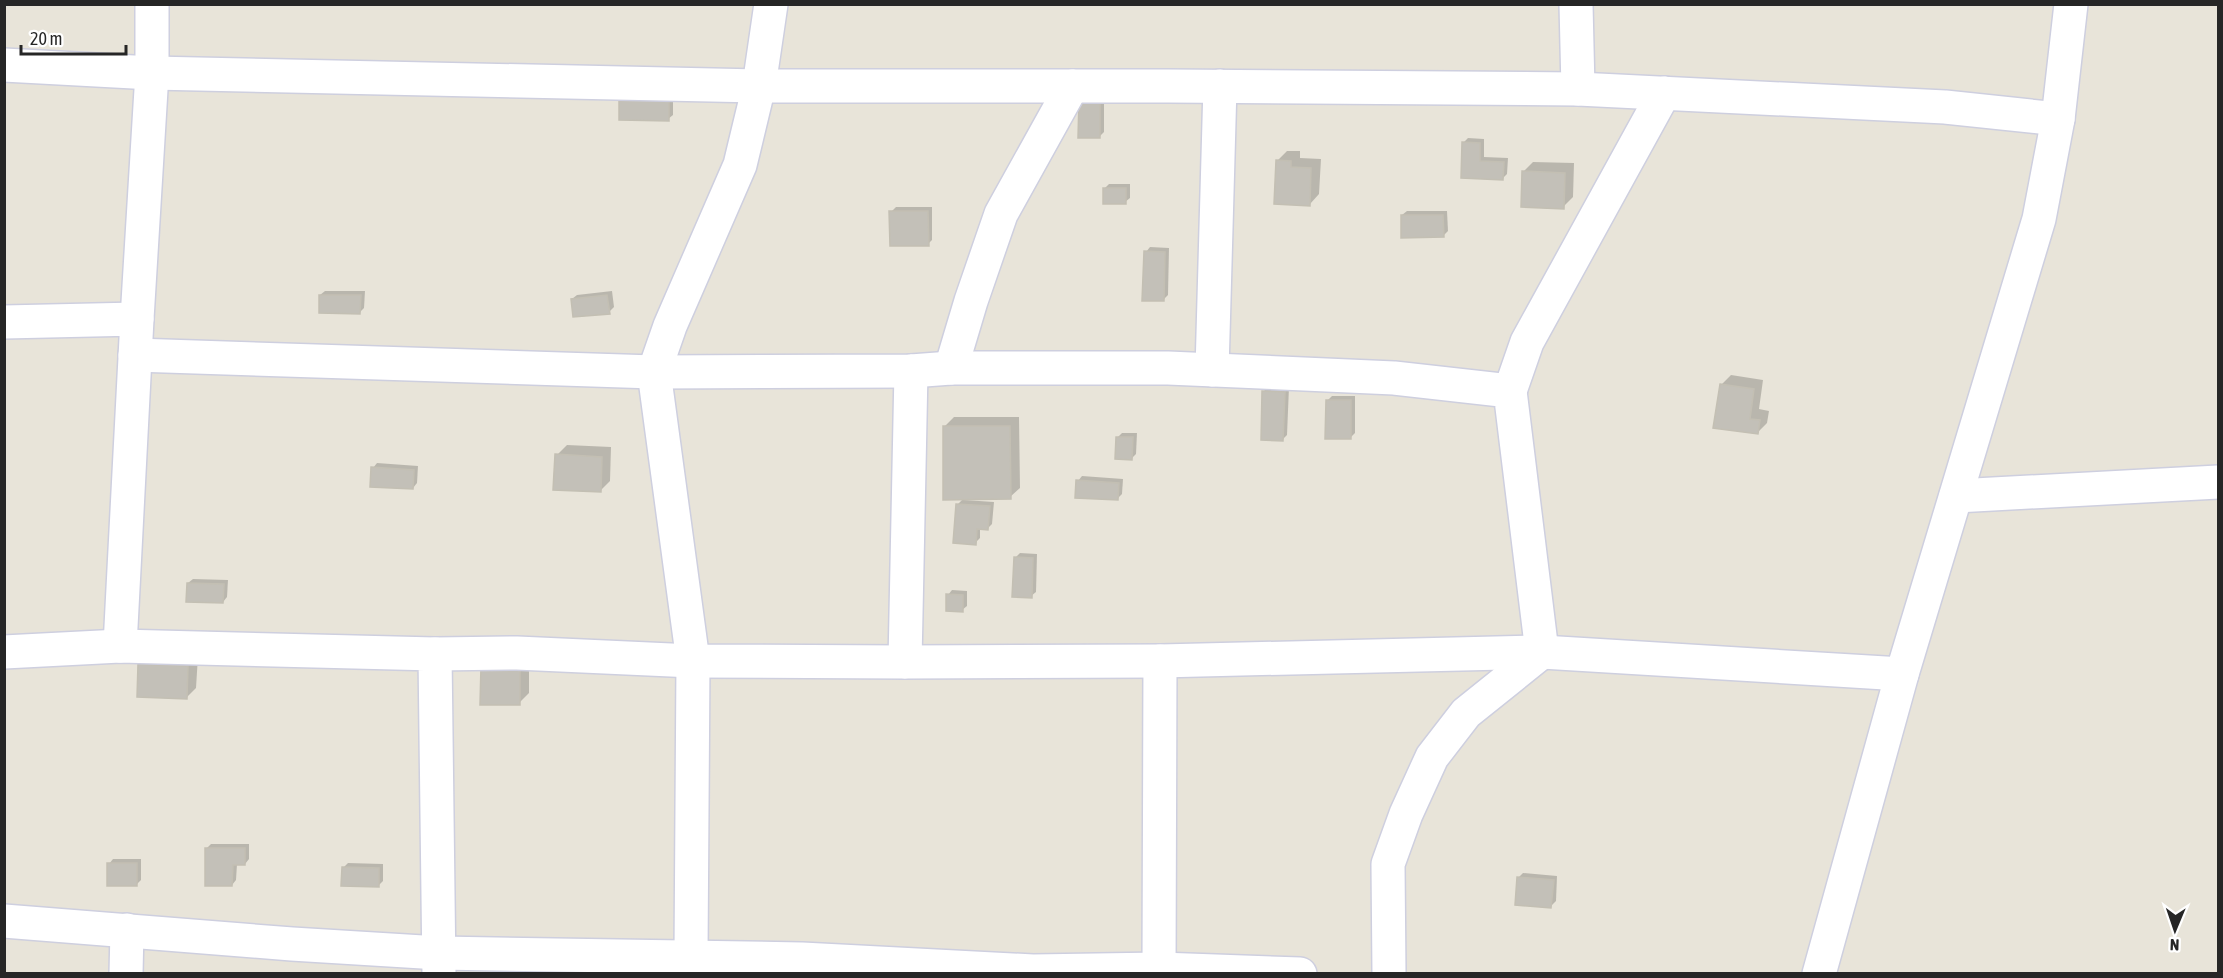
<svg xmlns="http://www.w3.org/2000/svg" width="2223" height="978" font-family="'Asap Condensed',sans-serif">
<rect width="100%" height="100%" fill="#e8e4d9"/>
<g fill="#0003">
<polygon points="1104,96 1104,132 1099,137 1080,136"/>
<polygon points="626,97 673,97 673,115 668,119 621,102"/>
<polygon points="1468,138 1484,139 1484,157 1508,158 1507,174 1503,178 1462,177 1463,143"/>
<polygon points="1287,151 1300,151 1300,158 1321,159 1319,194 1310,204 1277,161"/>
<polygon points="1533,162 1574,163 1573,197 1563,207 1523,172"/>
<polygon points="1109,184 1130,184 1130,198 1125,202 1104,189"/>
<polygon points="896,207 932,207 932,240 928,244 891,212"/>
<polygon points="1407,211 1447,211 1448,231 1443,236 1402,215"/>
<polygon points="1150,247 1169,248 1168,295 1163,300 1146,252"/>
<polygon points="325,291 365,291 364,308 359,313 320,295"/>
<polygon points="612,291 614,307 609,312 572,299 577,295"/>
<polygon points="1731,375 1763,380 1759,409 1769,411 1767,423 1757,433 1721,385"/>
<polygon points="1268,387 1289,387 1287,435 1282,440 1264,391"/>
<polygon points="1332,396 1355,396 1355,433 1350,438 1327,401"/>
<polygon points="954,417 1019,417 1020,488 1010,497 964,498 964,500 994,502 992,524 988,528 980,528 980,538 975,543 957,505 964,498 944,427"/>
<polygon points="1122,433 1137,433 1136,454 1132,458 1118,437"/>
<polygon points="567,445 611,447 610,481 600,491 557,455"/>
<polygon points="377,463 418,466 417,483 413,488 373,468"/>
<polygon points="1082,476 1123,479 1122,494 1117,499 1078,481"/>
<polygon points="1020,553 1037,554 1036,592 1031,596 1015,558"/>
<polygon points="193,579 228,580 227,597 223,602 188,583"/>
<polygon points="952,590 967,591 967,606 962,610 948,595"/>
<polygon points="150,655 198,656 196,688 187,697 140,665"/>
<polygon points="529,657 529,693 519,703 481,703"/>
<polygon points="211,844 249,844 249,859 245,864 237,864 236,880 232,885 207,848"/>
<polygon points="113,859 141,859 141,880 136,885 109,864"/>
<polygon points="348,863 383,864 383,881 378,886 343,868"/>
<polygon points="1523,873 1557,876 1556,901 1551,906 1518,878"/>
</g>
<g fill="#c3c0b8" stroke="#c3bfb3" stroke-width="1.5">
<polygon points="1079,99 1100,100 1100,138 1078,138"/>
<polygon points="619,101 669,101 669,121 619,120"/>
<polygon points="1462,142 1480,143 1480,161 1504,162 1503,180 1461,178"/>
<polygon points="1276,160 1291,161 1291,167 1311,168 1310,206 1274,204"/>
<polygon points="1522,171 1565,173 1564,209 1521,207"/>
<rect x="1103" y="188" width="23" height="16"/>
<polygon points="889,211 928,211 929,246 890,246"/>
<polygon points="1401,215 1443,215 1444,237 1401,238"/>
<polygon points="1144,251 1165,252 1164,301 1142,301"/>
<polygon points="319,295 361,295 360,314 319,313"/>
<polygon points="607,295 610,314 573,317 571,299"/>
<polygon points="1720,384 1754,389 1750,419 1760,420 1758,434 1713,428"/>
<polygon points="1262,391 1285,392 1283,441 1261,440"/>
<polygon points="1326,400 1351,400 1351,439 1325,439"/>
<polygon points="943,426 1010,426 1011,499 943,500"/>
<polygon points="1116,437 1133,437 1132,460 1115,459"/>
<polygon points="555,454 602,457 601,492 553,490"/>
<polygon points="371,467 414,470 413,489 370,487"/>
<polygon points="1076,480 1119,483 1118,500 1075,498"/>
<polygon points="956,504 990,506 988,530 977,529 976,545 953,543"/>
<polygon points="1014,557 1033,558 1032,598 1012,597"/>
<polygon points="187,583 224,584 223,603 186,602"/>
<polygon points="946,594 963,595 963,612 946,611"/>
<polygon points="138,664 188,666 187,699 137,697"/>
<polygon points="481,666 520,666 520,705 480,705"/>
<polygon points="205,848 245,848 245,865 233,865 232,886 205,886"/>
<rect x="107" y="863" width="30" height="23"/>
<polygon points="342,867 379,868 379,887 341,886"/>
<polygon points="1517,877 1554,880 1551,908 1515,905"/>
</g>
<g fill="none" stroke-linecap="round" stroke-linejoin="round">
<g stroke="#cecfdf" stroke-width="36">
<g id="minor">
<polyline points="1576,4 1578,89"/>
<polyline points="4,65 152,73 759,86 1168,86 1578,89 1945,107 2058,119"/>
<polyline points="137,319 152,73 152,4"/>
<polyline points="4,322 137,319 120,646"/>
<polyline points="135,355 654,372 911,371 951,368 1168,368 1394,378 1510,391 1542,652 1466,713 1432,757 1406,814 1388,864 1389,974"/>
<polyline points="951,368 971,301 1001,214 1072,86"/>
<polyline points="1212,370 1220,86"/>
<polyline points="1510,391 1527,342 1664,93"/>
<polyline points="1956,496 2218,482"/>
<polyline points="4,652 120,646 435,654 439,974"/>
<polyline points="435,654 517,653 693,661 905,662 1160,661 1542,652 1902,674"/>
<polyline points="905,662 911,371"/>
<polyline points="4,921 292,944 439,953 802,959 1033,971 1160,969 1300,974"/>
<polyline points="691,955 693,661 654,372 670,326 740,165 759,86 771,4"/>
<polyline points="126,974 127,930"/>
<polyline points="1159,974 1160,661"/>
<polyline points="1819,974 1902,674 2039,219 2058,119 2071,4"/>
</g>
</g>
<use href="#minor" stroke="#fff" stroke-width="33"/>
</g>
<rect width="2223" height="978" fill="none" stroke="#262626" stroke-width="12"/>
<g transform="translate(2175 930) rotate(182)" stroke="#ffffff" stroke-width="4.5" paint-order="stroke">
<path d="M0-4.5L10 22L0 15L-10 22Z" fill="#262626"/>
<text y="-9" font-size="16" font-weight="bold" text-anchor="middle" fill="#262626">N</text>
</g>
<path d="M21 45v9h105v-9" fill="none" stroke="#262626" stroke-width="3"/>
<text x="30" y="45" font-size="18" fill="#262626" stroke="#ffffff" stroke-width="4.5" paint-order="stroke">20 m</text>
</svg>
